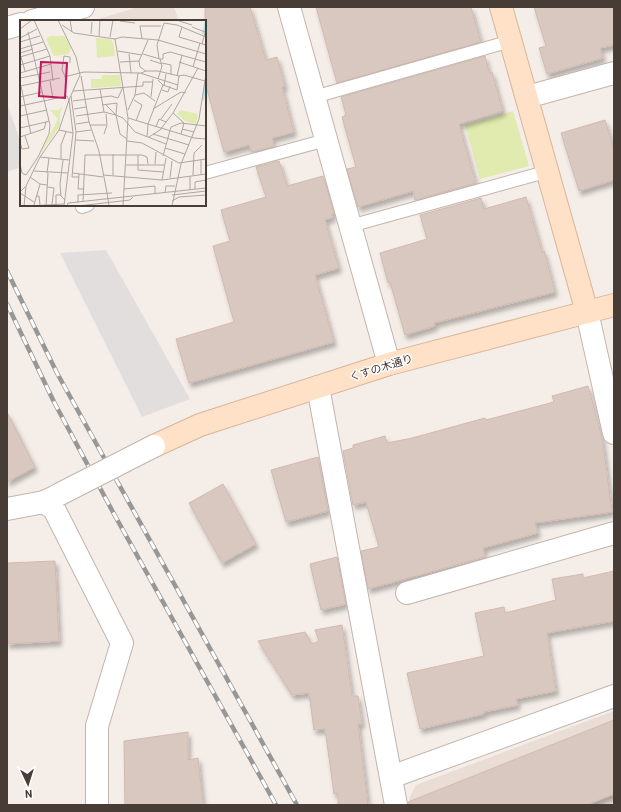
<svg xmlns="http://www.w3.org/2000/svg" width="621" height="812" font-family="Barlow,'Noto Sans JP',sans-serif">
<defs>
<filter id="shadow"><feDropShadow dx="2.5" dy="4.5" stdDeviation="2" flood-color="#0004"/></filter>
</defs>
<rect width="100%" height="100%" fill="#f4ede8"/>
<g fill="#e9ddd5">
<polygon points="139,7 174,7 179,21 91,21"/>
<polygon points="614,711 614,805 410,805 409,799 416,785"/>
</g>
<polygon fill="#e1eaaf" points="513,111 529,166 480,179 465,125"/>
<g fill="#e2dedd">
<polygon points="7,104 21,143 21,167 7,172"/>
<polygon points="106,250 190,399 142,417 60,253"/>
</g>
<g fill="#d9c8c0" stroke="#d2baaf" filter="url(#shadow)">
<polygon points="205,7 250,7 266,60 277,57 285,86 282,87 294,132 272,138 274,146 252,152 249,145 224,152 205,82"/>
<polygon points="316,7 471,7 481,42 337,83"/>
<polygon points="534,7 614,7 614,45 600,48 603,58 547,74 539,48 546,46"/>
<polygon points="485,56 489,72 492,72 503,111 459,124 476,183 415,200 413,191 358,207 347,169 356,167 342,117 346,115 341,97"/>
<polygon points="605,120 614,149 614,180 579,191 561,133"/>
<polygon points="279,161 287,186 323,176 334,213 332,214 333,217 325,220 339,268 315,275 334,342 189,383 176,339 234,322 213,246 230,241 221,210 266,197 256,167"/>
<polygon points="526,197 542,252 544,251 555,292 434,323 435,326 405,335 390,282 388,283 380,253 427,239 420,215 481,198 484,209"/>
<polygon points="588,386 602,437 612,512 535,523 538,533 483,548 485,557 368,589 361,551 379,547 366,502 353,505 343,451 353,448 353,445 385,436 387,443 412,438 485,418 486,420 554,402 552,396"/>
<polygon points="7,412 35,467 7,482"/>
<polygon points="318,457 328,511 286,522 271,470"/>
<polygon points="223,484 256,544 222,563 189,503"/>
<polygon points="337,557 346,604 321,610 310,564"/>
<polygon points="55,561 59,641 7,644 7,563"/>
<polygon points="614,571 614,621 547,633 556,691 516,699 518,705 484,712 484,714 420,729 407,673 484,656 475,613 504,607 505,613 556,600 552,579 583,574 583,578"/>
<polygon points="342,625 352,696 358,696 362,724 358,724 368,805 338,805 338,793 334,794 325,729 314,730 309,693 292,695 258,641 305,632 312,644 319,641 315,630"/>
<polygon points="614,720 614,794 587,805 408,805 408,802"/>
<polygon points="188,732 188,760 198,758 203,805 125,805 124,741"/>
</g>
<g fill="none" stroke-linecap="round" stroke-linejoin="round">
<g stroke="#c3b5ad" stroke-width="14">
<g id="lane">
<polyline points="314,97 511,41"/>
<polyline points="205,173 326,140"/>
<polyline points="82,207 88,205"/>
<polyline points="350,226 549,171"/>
</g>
</g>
<g stroke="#c3b5ad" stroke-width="24">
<g id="street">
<polyline points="289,7 389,364"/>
<polyline points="32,21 83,7"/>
<polyline points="7,28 21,24"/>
<polyline points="527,97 614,73"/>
<polyline points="587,312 614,433"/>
<polyline points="318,387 396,805"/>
<polyline points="44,502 54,509 122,643 97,726 97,805"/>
<polyline points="7,509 44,502 57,496"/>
<polyline points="407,593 614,533"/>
<polyline points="391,777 614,696"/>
</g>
</g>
<g stroke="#d9b498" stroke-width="24">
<g id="secondary">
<polyline points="501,7 587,312"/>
<polyline points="154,446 200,425 389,364 614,305"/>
</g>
</g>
<use href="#lane" stroke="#fff" stroke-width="12"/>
<use href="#street" stroke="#fff" stroke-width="22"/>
<use href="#secondary" stroke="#ffe1c7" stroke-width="22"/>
<g stroke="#979797" stroke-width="4.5">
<g id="rail">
<polyline points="7,271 57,373 297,805"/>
<polyline points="7,304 54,402 114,514 276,805"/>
</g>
</g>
<use href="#rail" stroke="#fff" stroke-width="3" stroke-dasharray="9" stroke-linecap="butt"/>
<g stroke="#c3b5ad" stroke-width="24" stroke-linecap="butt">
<polyline id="street-bridge" points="58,495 154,446"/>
</g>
<use href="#street-bridge" stroke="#fff" stroke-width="22"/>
</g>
<g text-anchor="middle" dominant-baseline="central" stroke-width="3" stroke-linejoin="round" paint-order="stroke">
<g font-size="11" fill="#483c36" stroke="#fff">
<text transform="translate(381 367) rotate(-17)">くすの木通り</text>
</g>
</g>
<g transform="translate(20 20)">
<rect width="186" height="186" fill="#f4ede8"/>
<path d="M30,16H45L51,28L49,34L34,36L26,19ZM76,18L90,19L93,22L95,36L77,38ZM82,55H100L101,66L71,68V59H82ZM43,86L40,93V106L20,134L38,99L30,90H39ZM160,90L178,94L176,104L165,101L157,94Z" fill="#e1eaaf"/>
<path fill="none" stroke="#a2eaf3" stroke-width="2" d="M183,14L186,1M183,80L185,66"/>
<path fill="none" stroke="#afa6a1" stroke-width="1" d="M14,0L30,36L33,61M38,0L56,37L60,55L49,80L53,113L44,186M50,0L52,12M100,1L115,3M159,1L172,5M42,5L54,13L95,19M162,7L159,17L186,25M172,7L185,12M0,9L12,0M8,12L30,105L29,114L18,137M71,14L72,2M79,16L80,0M90,17L93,0M0,18L17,9M95,19L108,98L103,186M95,19L102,17L138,20L186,34M122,19L120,6H141M0,22L20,16M182,24L186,9M0,29L23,22M98,31L122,35M0,33L13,29M109,34L111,53M123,34L140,39L142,46L138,59M0,37L27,29M1,37L5,51M139,38L137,25L144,3L157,5L186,17M140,39H143V34L150,32L186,42M130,40L142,44M100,42L119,41M159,42L186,51M142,43L151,45V55M0,45L30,36M173,47L180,23M126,51H138L159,56L164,55L185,61M0,53L31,44M121,53L126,51L120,47L119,41L128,20M45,56L42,50L44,36L50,37V43M61,56L69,102L79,131L87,173M157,56L162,35M44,57L64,52L120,53L158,65M0,58L30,52M138,60L143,65L157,70L159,56M30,61L33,79M0,66L40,58M1,66L11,114M144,66L146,54M80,69L84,92M142,70L148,72L150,66M53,71L123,66V62H133M115,75L124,73L135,81M51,76L56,112L52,157H59M0,77L22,72M131,77L133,59M114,80L122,85L116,101M53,81L91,76L98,78L103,67M82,85L97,83L96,95L85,84M0,86L47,76L49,80L39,110L20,137L6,166L0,172M54,89L66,87M133,89L161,72L166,73M108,90L115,75L118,53M153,93L164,103L161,114M96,95L100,114L107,119M0,96L27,90M56,96L84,92L96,95L103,98L115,112L146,124M108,98L174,118L186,119M141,99L152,84M56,104L69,102M70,105H86M136,107L139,99L146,102M0,108L26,102M162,109L174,112M39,110L53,113M56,112L71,110M84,114L87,105L86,94M133,114L169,125M0,117L24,109L26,102L29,101M127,117L128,104L143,65M129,117L140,110L153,93L178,48M56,120L74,121M107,121L122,123L159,143L186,139M0,122L2,129L9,128L5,116M145,128L165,134M118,135V150L143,152M143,136L151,107L161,103L186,106M20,137L49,140M41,139V125L46,112M43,140L40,164L41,176L45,180M0,144L2,153L6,155L18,137M135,144L136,132M106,145H145M14,151L48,153M27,153L29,138M53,153L83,157M59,154L58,169H64M181,154V139M83,155L142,160L186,154M93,155V134M173,155L174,133L182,125M170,156V170M10,157L20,164L27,165M150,158L152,141M142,160L146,138M27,167L34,168L32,184M104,169L135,166V174M175,169V162L186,160M0,173L14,182M87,173L89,186M145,173L146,166H155M152,175L186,171M16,176H19L20,185M152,181L159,177L186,175M63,182L65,135H122L127,137L128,144M58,183V175L92,173M36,184V175H41M14,185L20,164M4,186L6,166M8,186L44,184M26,186L28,153M47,186L48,183L186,168M58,186L110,180L113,177M152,186L161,144L179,99L186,54"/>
<path fill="#c2185b" fill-opacity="0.15" stroke="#c2185b" stroke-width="2" d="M21,42L47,43L45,78L19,76Z"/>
<rect width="186" height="186" fill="none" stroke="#483c36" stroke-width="2"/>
</g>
<rect width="621" height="812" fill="none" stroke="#483c36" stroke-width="16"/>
<g transform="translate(28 784) rotate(176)" stroke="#ffffff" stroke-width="3" paint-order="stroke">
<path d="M0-3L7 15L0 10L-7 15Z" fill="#483c36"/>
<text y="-6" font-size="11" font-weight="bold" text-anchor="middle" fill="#483c36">N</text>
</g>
</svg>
